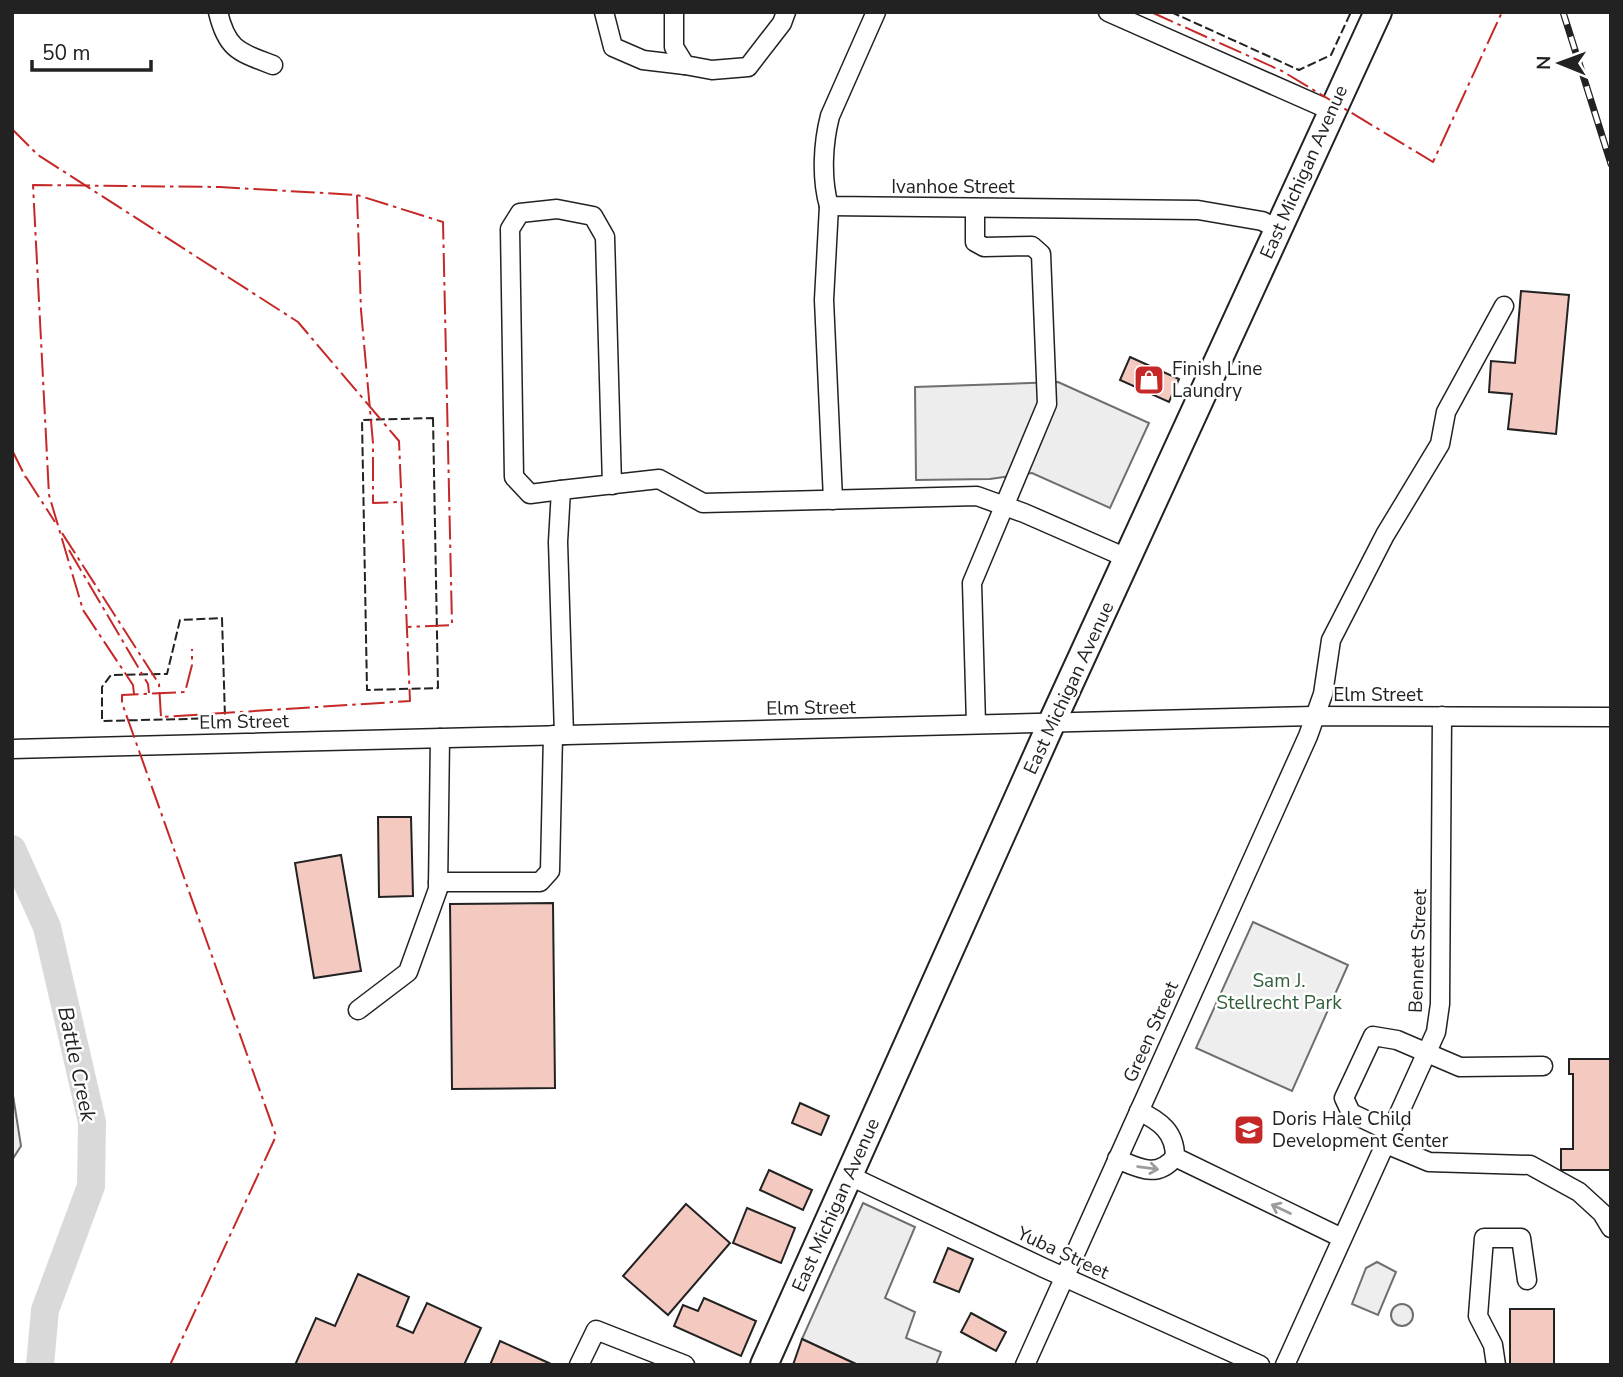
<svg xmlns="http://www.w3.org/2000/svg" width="1623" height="1377" font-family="'Nunito Sans',sans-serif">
<rect width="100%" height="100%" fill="#fff"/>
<g fill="#eee" stroke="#6f6f6f" stroke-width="2">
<polygon points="1253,922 1348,965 1292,1091 1196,1048"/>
<polygon points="12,1089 21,1146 12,1160"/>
<polygon points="1377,1262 1396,1272 1378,1315 1352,1304 1366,1268"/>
<circle cx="1402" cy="1315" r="11"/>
</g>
<g fill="#ededed" stroke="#6f6f6f" stroke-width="2">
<polygon points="1058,382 1149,423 1110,508 1032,473 990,479 916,480 915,387"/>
<polygon points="863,1203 915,1227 885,1298 915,1312 906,1338 941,1352 936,1365 858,1365 802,1339"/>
</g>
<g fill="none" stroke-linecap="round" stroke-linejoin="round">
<polyline stroke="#d9d9d9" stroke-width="28" points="12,849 47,927 92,1122 91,1186 45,1310 40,1365"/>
</g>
<g fill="#f3c9c0" stroke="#222" stroke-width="2">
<polygon points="1521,291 1569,295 1556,434 1508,429 1512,394 1489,392 1491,361 1515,363"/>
<polygon points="1130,357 1179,379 1169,402 1120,380"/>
<polygon points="378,817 411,817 413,896 379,897"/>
<polygon points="341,855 361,971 314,978 295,863"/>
<polygon points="553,903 555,1088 452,1089 450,904"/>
<polygon points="1569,1059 1611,1059 1611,1170 1561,1170 1561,1149 1573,1149 1573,1074 1569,1074"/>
<polygon points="800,1103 829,1116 821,1135 792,1123"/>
<polygon points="769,1170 812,1190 803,1210 760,1190"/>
<polygon points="686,1204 730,1243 668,1315 623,1276"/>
<polygon points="747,1208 795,1228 781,1263 733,1243"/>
<polygon points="948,1248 973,1259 959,1292 934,1282"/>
<polygon points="358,1274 409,1297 397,1326 413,1333 427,1303 481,1328 464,1365 295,1365 316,1318 335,1326"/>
<polygon points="704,1298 756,1321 741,1356 674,1326 683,1305 698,1311"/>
<rect x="1510" y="1309" width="44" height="56"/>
<polygon points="971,1313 1006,1332 996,1351 961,1332"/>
<polygon points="802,1339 858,1365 793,1365"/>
<polygon points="500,1341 551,1364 551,1365 490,1365"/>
</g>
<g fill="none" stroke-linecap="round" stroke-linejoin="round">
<g stroke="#222" stroke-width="21">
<g id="minor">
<path d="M218,12C227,50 239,52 273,65"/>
<polyline points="604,12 613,47 643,60 685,65"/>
<polyline points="674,12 674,47 685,65 712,70 748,67 782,23 786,12"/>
<path d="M876,12L830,116C823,143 821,178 829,206L1198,210L1262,221L1278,229"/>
<polyline points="1108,12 1332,111"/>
<polyline points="829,206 824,300 833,500"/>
<polyline points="975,208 975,242 984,247 1032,246 1041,254 1047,404 972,583 976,724"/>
<polyline points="561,490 530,494 514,477 510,229 520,213 557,209 593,216 605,237 612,485"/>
<polyline points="564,735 558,542 561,490 659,479 703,503 977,496 1024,513 1129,559"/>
<polyline points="12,749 1314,716 1611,717"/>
<polyline points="438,882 540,882 550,871 553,735"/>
<polyline points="358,1010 408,972 438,889 440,738"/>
<path d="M1139,1111C1160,1121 1175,1132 1175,1157L1342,1238"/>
<polyline points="1391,1132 1351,1113 1344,1098 1373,1036 1397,1040 1460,1067 1543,1066"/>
<polyline points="1386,1144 1429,1162 1530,1165 1579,1192 1602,1213 1611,1228"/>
<path d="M1117,1159C1139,1168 1157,1179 1175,1157"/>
<polyline points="850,1176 1044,1268 1260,1365"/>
<polyline points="579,1365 596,1330 685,1365"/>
<polyline points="1025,1365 1308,736 1323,694 1331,640 1385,535 1440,444 1446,412 1504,306"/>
<polyline points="1285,1365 1436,1032 1440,1004 1442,716"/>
<polyline points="1496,1365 1493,1345 1478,1316 1484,1238 1521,1238 1527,1280"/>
</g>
</g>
<g stroke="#222" stroke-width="30">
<polyline id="highway" points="764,1365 1052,722 1378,12"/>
</g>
<use href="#minor" stroke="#fff" stroke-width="18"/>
<use href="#highway" stroke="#fff" stroke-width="26"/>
<g stroke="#222" stroke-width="7">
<polyline id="rail" points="1563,12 1611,164"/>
</g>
<use href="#rail" stroke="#fff" stroke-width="4.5" stroke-dasharray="13" stroke-linecap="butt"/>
<g stroke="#222" stroke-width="2" stroke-dasharray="9 3.5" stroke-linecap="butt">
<polyline points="1171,12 1299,70 1331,55 1351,12"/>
<polygon points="433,418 438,688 367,690 362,420"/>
<polygon points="222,618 225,718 102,721 102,687 111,675 167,674 180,620"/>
</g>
<g stroke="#c62828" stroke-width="2" stroke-dasharray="24 5 3.5 5" stroke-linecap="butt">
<polyline points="1151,12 1282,71 1433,162 1502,12"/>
<polyline points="12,129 38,155 298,322 399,441 410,701 161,717 159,684 62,533"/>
<polyline points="357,195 361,310 373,443 373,503 400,502"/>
<polyline points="12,450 26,478"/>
<polyline points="26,477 55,522"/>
<polyline points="69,550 148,684 149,693"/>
<polyline points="134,694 133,685 83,610 49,495 33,185 220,187 357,195 443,222 452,625 408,627"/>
<polyline points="170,1365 276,1136 122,703 122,695 185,692 192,665 192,649"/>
</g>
</g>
<defs><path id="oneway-shaft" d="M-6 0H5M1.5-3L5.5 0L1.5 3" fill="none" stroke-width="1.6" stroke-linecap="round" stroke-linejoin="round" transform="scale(1.75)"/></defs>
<g stroke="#9c9c9c">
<use href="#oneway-shaft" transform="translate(1148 1168) rotate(8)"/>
<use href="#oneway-shaft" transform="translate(1281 1209) rotate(-154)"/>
</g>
<defs>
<g id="shop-square" transform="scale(1.575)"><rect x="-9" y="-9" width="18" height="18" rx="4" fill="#c62828" stroke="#fff"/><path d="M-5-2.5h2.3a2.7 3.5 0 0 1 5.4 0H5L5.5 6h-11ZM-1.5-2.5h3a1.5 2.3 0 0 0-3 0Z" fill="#fff"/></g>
<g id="school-square" transform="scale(1.575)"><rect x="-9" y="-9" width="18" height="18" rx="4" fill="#c62828" stroke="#fff"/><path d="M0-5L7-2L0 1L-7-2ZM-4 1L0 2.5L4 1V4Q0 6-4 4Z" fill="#fff"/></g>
</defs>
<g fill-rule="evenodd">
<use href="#shop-square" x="1149" y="380"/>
<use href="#school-square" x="1249" y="1130"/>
</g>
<g text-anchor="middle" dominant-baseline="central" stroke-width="5" stroke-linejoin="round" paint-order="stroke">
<g font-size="19" fill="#222" stroke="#fff">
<text transform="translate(1304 172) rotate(-66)">East Michigan Avenue</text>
<text x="953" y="187">Ivanhoe Street</text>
<text transform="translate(1069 688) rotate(-65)">East Michigan Avenue</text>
<text x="1378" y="695">Elm Street</text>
<text transform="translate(811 708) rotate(-1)">Elm Street</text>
<text transform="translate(244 722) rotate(-1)">Elm Street</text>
<text transform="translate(1418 951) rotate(-88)">Bennett Street</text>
<text transform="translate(1151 1032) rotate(-66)">Green Street</text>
<text transform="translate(836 1205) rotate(-66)">East Michigan Avenue</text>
<text transform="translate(1063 1253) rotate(25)">Yuba Street</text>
</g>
<g font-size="19" fill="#222" stroke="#fff" text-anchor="start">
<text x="1172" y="369">Finish Line<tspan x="1172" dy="22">Laundry</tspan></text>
<text x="1272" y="1119">Doris Hale Child<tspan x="1272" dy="22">Development Center</tspan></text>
</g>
<g font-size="19" fill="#2f5e38" stroke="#fff">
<text x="1279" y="981">Sam J.<tspan x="1279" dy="22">Stellrecht Park</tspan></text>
</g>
<g font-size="21" font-style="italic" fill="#222" stroke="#fff">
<text transform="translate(77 1064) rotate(78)">Battle Creek</text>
</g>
</g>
<rect width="1623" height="1377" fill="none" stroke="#222222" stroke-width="28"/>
<g transform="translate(1560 63) rotate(271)" stroke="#ffffff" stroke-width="5" paint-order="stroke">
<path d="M0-5L12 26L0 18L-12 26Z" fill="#222222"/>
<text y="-10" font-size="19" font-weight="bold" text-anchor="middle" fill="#222222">N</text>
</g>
<path d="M32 60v10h119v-10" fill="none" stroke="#222222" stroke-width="3.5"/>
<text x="42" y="60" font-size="21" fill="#222222" stroke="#ffffff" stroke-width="5" paint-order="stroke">50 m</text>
</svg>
